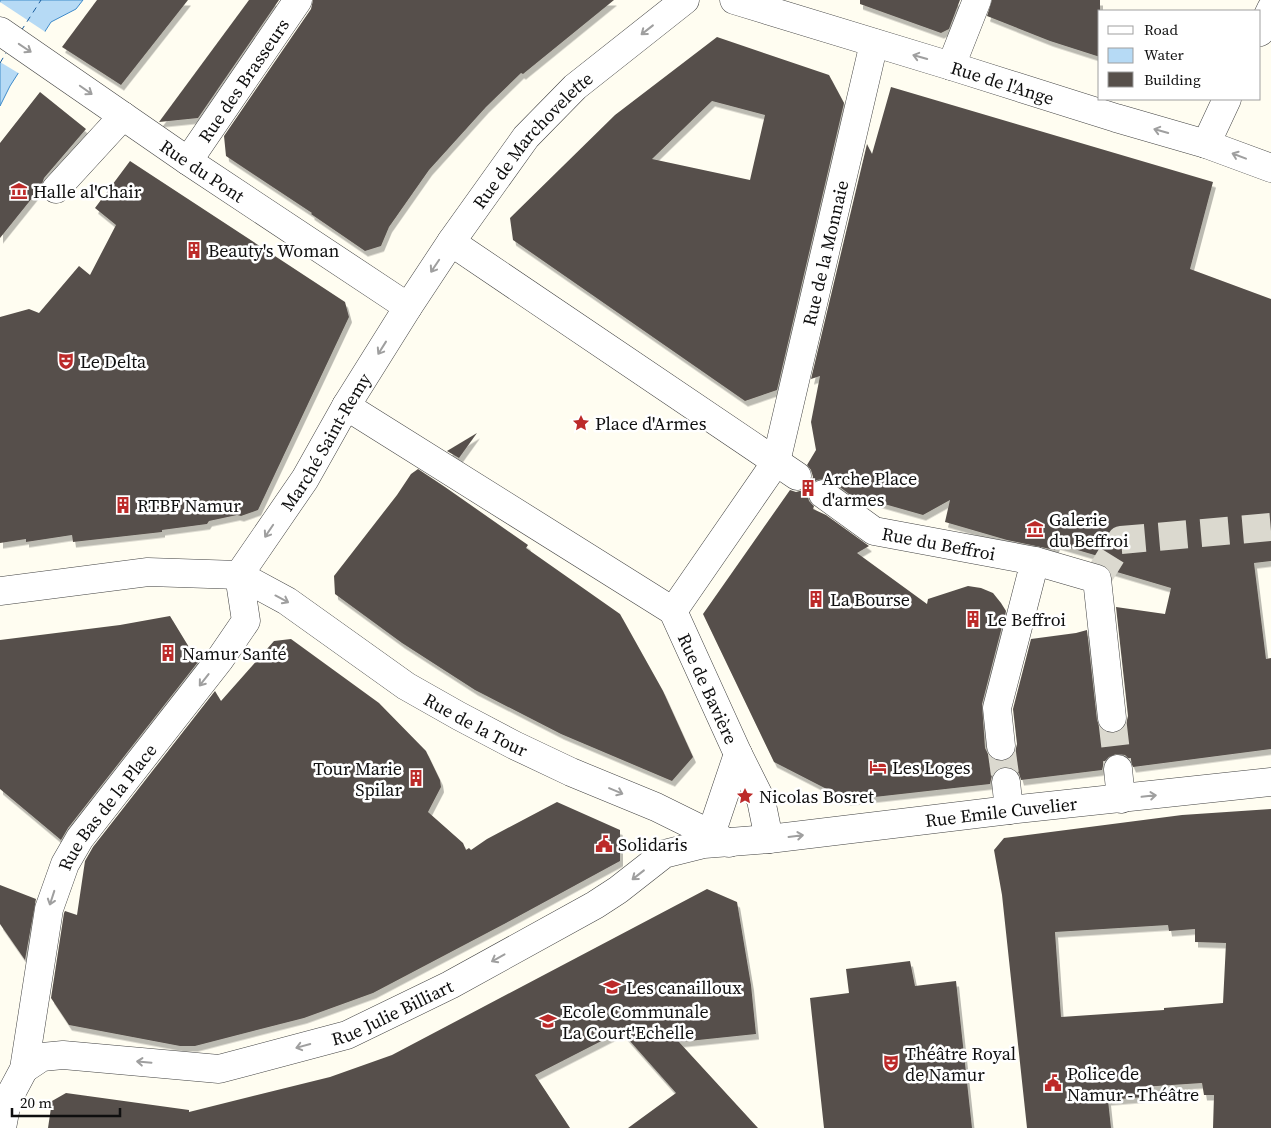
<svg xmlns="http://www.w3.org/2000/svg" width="1271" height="1128" font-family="'Source Serif 4',serif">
<defs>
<filter id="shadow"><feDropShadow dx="3" dy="5.5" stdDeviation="0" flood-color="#0004"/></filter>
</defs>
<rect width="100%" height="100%" fill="#fffdf1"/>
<polygon fill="#b6daf5" stroke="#3f8bca" points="0,0 83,0 76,9 51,22 10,86 0,106"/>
<polygon fill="#fffdf1" points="0,2 47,33 20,74 0,62"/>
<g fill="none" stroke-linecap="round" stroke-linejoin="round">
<g stroke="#1a5d9e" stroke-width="1" stroke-dasharray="6 5" stroke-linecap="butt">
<polyline points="21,31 41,0"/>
<polyline points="0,63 6,53"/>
</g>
</g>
<g fill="#57504b" fill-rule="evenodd" filter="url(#shadow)">
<polygon points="97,0 188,0 121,85 62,47"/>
<polygon points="249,0 279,0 198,118 159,122"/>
<polygon points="313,0 614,0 523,74 521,73 486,107 429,170 389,227 381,246 365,251 311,214 312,213 226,156 224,136 311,9"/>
<polygon points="860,0 960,0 949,29 941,33 860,4"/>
<polygon points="992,0 1100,0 1100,57 1050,41 987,16"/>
<path d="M717,37L829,75L844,103L777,390L745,401L513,240L510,218L615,115ZM712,101L765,115L750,180L652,159Z"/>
<path d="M891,87L1213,182L1190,269L1271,299V561L1254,563L1266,659L1271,658V749L1133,767L1130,760L1125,755L1116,754L1109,757L1104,762L1102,770L1021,780L1019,773L1013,768L1004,767L997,769L992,775L990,784L848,800L774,762L703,614L790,490L796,492L803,490L810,484L813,477L811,470L807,465L816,450L811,422L820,376L811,379L867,144L872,154ZM825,479L832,481L849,494L923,515L950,500L945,522L1007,540L1055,550L1057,544L1108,559L1110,570L1171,588L1165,614L1116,607L1128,716L1126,724L1122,730L1114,733L1106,732L1100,728L1097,720L1087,630L1076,633L1031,639L1013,709L1017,744L1015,752L1011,758L1003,761L995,760L989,756L985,748L982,704L1006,611L1001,603L993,593L981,588L968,586L928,599L927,604L857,553L869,546L826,515L813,509L814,506L809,501L807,493L810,485L817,480Z"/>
<polygon points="40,92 86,129 44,178 41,187 0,238 0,143"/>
<polygon points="130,161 342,300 345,302 349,317 258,510 241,516 237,515 209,521 207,524 162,530 162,532 73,542 72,535 26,542 26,539 0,543 0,317 29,309 39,313 79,266 90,275 116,225 95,208"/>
<polygon points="477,433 459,458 447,451"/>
<polygon points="418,469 445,487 528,545 526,548 620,614 663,691 693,757 672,781 561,734 475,690 402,643 335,594 334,576 397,495 411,474"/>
<polygon points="170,616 198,662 68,828 61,840 0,789 0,640 120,625"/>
<polygon points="291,639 379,703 426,751 440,780 441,787 428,812 463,843 466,850 469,848 471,850 487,839 557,802 620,830 620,861 506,923 373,993 304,1018 195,1046 180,1046 69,1025 51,998 64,913 65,911 77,915 85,861 93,847 215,691 221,701 274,641"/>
<path d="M1271,809V1128H1213L1214,1095H1204L1202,1083L1142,1087L1144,1097L1108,1100L1111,1128H1027L1002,895L994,850L1004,838L1182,815ZM1168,925L1169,931L1195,929V942L1226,943L1223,1003L1164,1008V1010L1061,1017L1055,932Z"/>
<polygon points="0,885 36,899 25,960 0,924"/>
<polygon points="707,889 737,902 751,985 756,1034 679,1042 758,1128 628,1128 676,1093 621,1031 535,1075 570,1128 48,1128 52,1101 66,1093 189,1110 189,1112 330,1077 392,1055"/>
<polygon points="910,961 915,986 956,981 972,1128 824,1128 810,998 849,993 846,969"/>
</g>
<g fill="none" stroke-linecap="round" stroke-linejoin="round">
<g stroke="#dbd9cf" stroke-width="28" stroke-dasharray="28 14" stroke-linecap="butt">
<polyline points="1097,579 1121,540 1271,527"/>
<polyline points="1112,718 1118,769"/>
<polyline points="1001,746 1006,782"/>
</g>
<g stroke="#424242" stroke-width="29">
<g id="street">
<path id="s1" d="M734,0L951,66L1116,118L1206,144L1271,168"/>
<path id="s2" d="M0,31L188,161L408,307"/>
<polyline points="1260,32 1271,9"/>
<polyline points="951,66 977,0"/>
<polyline points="1206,144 1227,99"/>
<path id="s3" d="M188,161L298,0"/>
<polyline points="56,189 123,116"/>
<polyline points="451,242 797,476"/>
<path id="s4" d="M346,406L673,611L738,754L761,800L769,839"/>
<path id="s5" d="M823,494L874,531L1035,561L997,708L1001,746"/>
<polyline points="1035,561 1097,579 1112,718"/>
<path id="s6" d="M239,575L305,479L346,406L408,307L451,242L526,137L575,87L685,0"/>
<path id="s7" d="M0,591L148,572L239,575L287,601L406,686L459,716L514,745L571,772L656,807L729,843"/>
<path id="s8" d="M673,611L776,462L874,43"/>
<polyline points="1118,769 1121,799"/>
<polyline points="1006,782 1009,810"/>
<polyline points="711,834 738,754"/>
<path id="s9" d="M24,1069L42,1057L63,1055L219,1069L347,1035L450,985L595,905L618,890L664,854L704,844L769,839L1009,810L1271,782"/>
<path id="s10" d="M2,1128L7,1101L24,1069L49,909L65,864L80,838L220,659L246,621L239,575"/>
</g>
</g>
<use href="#street" stroke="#fff" stroke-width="28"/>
</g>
<defs><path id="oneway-shaft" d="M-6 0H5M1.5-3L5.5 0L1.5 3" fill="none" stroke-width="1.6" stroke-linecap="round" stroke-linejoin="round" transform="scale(1.25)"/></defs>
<g stroke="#9f9f9f">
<use href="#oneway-shaft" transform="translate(647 30) rotate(142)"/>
<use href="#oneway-shaft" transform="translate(25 48) rotate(34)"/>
<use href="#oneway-shaft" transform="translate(920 57) rotate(-164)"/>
<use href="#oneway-shaft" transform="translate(86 90) rotate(35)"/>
<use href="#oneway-shaft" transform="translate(1161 131) rotate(-164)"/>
<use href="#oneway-shaft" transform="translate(1239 156) rotate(-159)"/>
<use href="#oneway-shaft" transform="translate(435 266) rotate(124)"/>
<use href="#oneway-shaft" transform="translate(382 348) rotate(122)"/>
<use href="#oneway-shaft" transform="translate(269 531) rotate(124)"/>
<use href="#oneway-shaft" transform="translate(282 599) rotate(28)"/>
<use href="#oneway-shaft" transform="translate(204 680) rotate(128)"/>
<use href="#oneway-shaft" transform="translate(616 791) rotate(23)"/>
<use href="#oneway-shaft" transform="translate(1149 796) rotate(-6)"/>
<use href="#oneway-shaft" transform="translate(796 836) rotate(-7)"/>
<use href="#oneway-shaft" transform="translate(638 875) rotate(142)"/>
<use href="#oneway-shaft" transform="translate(52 898) rotate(108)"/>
<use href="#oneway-shaft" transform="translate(498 958) rotate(151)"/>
<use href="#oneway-shaft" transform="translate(303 1046) rotate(165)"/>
<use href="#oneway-shaft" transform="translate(144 1062) rotate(-175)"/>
</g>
<defs>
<g id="museum-bare" transform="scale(1.35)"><path d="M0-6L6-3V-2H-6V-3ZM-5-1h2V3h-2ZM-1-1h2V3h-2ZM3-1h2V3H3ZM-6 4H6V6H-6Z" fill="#bc2a29" stroke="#fff" stroke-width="2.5" paint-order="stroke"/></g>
<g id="building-bare" transform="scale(1.35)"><path d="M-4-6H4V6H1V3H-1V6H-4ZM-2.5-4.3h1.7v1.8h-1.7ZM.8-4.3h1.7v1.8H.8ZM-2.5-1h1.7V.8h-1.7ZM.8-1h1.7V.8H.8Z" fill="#bc2a29" stroke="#fff" stroke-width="2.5" paint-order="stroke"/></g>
<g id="theatre-bare" transform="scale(1.35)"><path d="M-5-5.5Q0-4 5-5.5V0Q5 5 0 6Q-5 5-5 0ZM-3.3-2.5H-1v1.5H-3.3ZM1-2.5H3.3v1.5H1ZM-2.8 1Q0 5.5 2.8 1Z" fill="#bc2a29" stroke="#fff" stroke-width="2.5" paint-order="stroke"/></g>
<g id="sight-bare" transform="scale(1.35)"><path d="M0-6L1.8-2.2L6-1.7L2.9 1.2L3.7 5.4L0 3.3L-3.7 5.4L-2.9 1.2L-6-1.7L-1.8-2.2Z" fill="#bc2a29" stroke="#fff" stroke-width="2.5" paint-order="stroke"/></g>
<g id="hotel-bare" transform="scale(1.35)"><path d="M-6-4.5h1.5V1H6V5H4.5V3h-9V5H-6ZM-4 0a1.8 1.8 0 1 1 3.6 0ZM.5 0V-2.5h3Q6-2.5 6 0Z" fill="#bc2a29" stroke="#fff" stroke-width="2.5" paint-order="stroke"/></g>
<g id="civic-bare" transform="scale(1.35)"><path d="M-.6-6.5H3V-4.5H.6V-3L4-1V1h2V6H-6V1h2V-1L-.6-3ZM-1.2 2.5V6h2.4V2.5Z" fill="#bc2a29" stroke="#fff" stroke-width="2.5" paint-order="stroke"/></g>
<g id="school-bare" transform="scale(1.35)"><path d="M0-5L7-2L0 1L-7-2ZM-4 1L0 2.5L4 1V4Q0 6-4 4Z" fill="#bc2a29" stroke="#fff" stroke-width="2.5" paint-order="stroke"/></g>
</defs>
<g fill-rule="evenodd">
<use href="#museum-bare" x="19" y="191"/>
<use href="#building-bare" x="194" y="250"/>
<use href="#theatre-bare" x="66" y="361"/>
<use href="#sight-bare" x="581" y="423"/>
<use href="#building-bare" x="808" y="488"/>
<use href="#building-bare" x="123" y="505"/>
<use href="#museum-bare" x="1035" y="529"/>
<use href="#building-bare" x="816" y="599"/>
<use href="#building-bare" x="973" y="619"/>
<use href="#building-bare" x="168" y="653"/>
<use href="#hotel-bare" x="878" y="767"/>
<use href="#building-bare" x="416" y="778"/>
<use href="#sight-bare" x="745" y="796"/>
<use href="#civic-bare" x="604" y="844"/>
<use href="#school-bare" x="612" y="987"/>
<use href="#school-bare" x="548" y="1021"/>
<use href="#theatre-bare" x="891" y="1063"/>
<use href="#civic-bare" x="1053" y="1083"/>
</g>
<g text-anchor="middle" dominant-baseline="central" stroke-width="5" stroke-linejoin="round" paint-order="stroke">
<g font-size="18" fill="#0f0f0f" stroke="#fff">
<text stroke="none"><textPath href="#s3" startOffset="98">Rue des Brasseurs</textPath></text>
<text stroke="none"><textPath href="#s1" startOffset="281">Rue de l'Ange</textPath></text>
<text stroke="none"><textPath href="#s6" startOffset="526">Rue de Marchovelette</textPath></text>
<text stroke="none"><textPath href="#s2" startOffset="246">Rue du Pont</textPath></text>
<text stroke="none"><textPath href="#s8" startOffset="396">Rue de la Monnaie</textPath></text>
<text stroke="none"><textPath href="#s6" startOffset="159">Marché Saint-Remy</textPath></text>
<text stroke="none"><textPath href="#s5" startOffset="129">Rue du Beffroi</textPath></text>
<text stroke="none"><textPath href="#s4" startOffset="471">Rue de Bavière</textPath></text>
<text stroke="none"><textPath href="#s7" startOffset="521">Rue de la Tour</textPath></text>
<text stroke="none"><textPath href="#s10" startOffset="344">Rue Bas de la Place</textPath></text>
<text stroke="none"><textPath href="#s9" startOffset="1038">Rue Emile Cuvelier</textPath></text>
<text stroke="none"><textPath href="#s9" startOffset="382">Rue Julie Billiart</textPath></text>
</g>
<g font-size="18" fill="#0f0f0f" stroke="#fff" text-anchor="start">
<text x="33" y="191">Halle al'Chair</text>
<text x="208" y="250">Beauty's Woman</text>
<text x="80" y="361">Le Delta</text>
<text x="595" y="423">Place d'Armes</text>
<text x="822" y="478">Arche Place<tspan x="822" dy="21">d'armes</tspan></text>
<text x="137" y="505">RTBF Namur</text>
<text x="1049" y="519">Galerie<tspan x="1049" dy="21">du Beffroi</tspan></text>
<text x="830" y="599">La Bourse</text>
<text x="987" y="619">Le Beffroi</text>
<text x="182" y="653">Namur Santé</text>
<text x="892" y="767">Les Loges</text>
<text x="402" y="768" text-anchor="end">Tour Marie<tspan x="402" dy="21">Spilar</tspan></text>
<text x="759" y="796">Nicolas Bosret</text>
<text x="618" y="844">Solidaris</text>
<text x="626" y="987">Les canailloux</text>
<text x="562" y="1011">Ecole Communale<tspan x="562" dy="21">La Court'Echelle</tspan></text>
<text x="905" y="1053">Théâtre Royal<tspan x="905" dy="21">de Namur</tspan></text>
<text x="1067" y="1073">Police de<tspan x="1067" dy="21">Namur - Théâtre</tspan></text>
</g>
</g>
<rect x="1098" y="10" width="162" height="90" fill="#ffffff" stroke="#9f9f9f"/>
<rect x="1108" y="26" width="25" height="8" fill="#ffffff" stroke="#9f9f9f"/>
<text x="1144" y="35" font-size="15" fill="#0f0f0f">Road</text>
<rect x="1108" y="48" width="25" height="15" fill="#b6daf5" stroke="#9f9f9f"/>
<text x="1144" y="60" font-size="15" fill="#0f0f0f">Water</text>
<rect x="1108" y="72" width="25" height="15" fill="#57504b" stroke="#9f9f9f"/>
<text x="1144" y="85" font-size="15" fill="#0f0f0f">Building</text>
<path d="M12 1108v8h108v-8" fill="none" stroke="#0f0f0f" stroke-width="2.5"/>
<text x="20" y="1108" font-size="15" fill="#0f0f0f" stroke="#ffffff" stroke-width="4" paint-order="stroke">20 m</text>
</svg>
